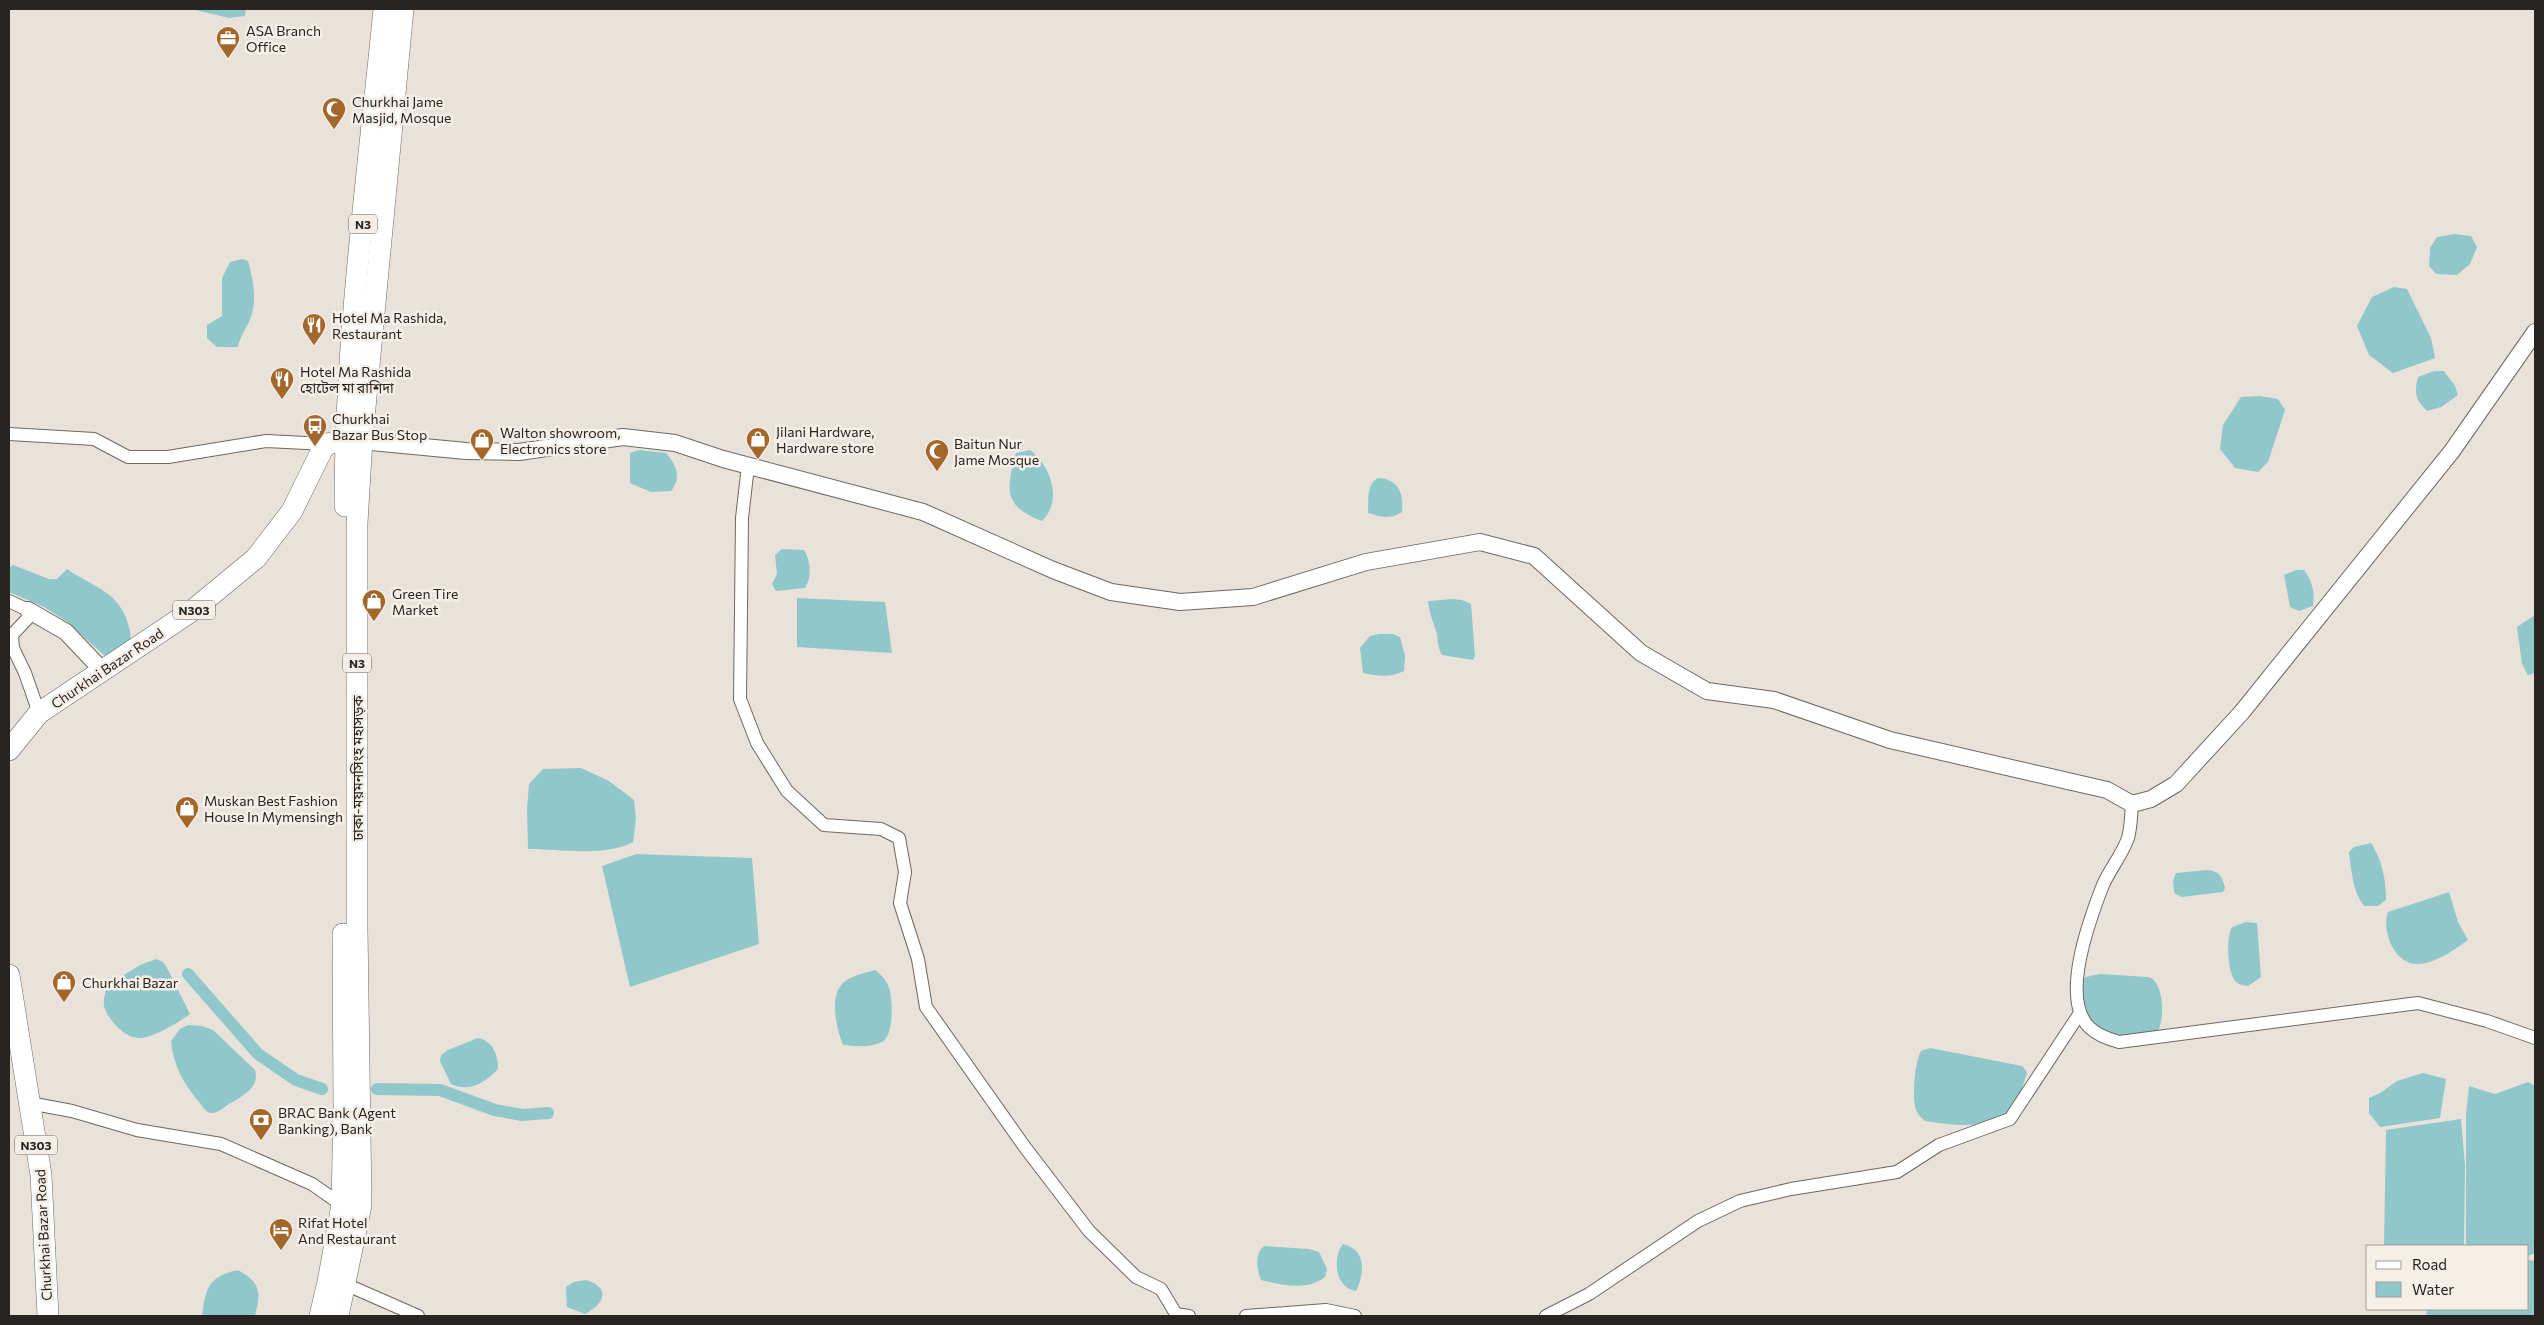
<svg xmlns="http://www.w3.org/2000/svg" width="2544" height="1325" font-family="Commissioner,'Noto Sans Bengali',sans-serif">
<rect width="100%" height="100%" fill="#e9e2da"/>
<g fill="#90c7cb">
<polygon points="191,9 246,9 245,16 229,18"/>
<polygon points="2455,234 2471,236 2477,247 2470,264 2457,275 2436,274 2429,266 2430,248 2437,237"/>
<path d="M242,259L248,261C253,279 257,299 251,317C247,328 240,335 238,347H217L207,338V325L222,316V278L230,262Z"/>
<polygon points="2394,287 2407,289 2431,338 2435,358 2393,373 2369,355 2357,326 2372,297"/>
<path d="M2434,371H2444L2455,386L2458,395L2441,407L2427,411C2415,399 2414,393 2418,377Z"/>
<polygon points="2260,396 2278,399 2285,410 2268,462 2258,472 2235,468 2220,449 2223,425 2241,397"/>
<path d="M639,450L666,453C676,465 682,477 671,491L651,492L630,483V453Z"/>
<path d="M1030,450C1051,466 1063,501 1042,521C1003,506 1006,490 1016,453Z"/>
<path d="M1378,478C1399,479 1404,494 1402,512C1390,520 1381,517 1368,513C1369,501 1366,484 1378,478Z"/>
<path d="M782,549L804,550C811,561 812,577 805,588L776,591L772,584L777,574L775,555Z"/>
<path d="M13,565L49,579H57L67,569C94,588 120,591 129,627C135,650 123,650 105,656L66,621L44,607L9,592V568Z"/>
<path d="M2296,570H2304C2312,581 2315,592 2313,606L2299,611L2290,607L2284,575Z"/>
<polygon points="797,598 885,602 892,653 797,647"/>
<path d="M1453,599L1462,600L1471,604L1475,656L1473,660L1442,655C1438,648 1438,642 1437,634C1434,623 1429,614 1428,601Z"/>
<polygon points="2535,615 2535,673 2528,675 2522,664 2517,627"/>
<path d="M1379,634H1393L1400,637L1405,656L1404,671C1390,678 1378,676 1363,673L1360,648L1370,636Z"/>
<path d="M581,768L609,781L634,800L636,819L633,842C607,857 558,849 528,849L527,809L529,784L543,769Z"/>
<path d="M2371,843C2382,860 2386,879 2386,900L2378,906H2364C2353,892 2351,869 2349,852L2354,847Z"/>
<polygon points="636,854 752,858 759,944 630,987 602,866"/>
<path d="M2207,870C2220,871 2222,877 2225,888L2223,892L2182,897L2174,893L2173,881L2176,873Z"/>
<path d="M2449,892L2458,922L2468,940C2455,949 2437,963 2419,964C2395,966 2381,931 2388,912Z"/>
<path d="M2246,922L2257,923L2261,977L2248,986C2244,985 2239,985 2236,982C2227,973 2226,937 2232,927Z"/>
<path d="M156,959L163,962L168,970L190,1014C177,1023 157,1036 141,1038C125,1039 108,1020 104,1006C103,1000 106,992 106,986L140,965Z"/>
<path d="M875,970C881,975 886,979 889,988C893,999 894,1036 882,1042C870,1048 855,1046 843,1045C837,1030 829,998 842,984C850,976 864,973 875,970Z"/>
<path d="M2100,974L2148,977C2164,980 2165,1019 2158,1031C2136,1036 2100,1044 2088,1017C2083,1007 2082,994 2079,983L2086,977Z"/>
<path d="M188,1025L202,1026L213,1030L255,1070C260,1088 242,1096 229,1104C224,1107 218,1113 212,1113C206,1113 203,1107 200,1103C184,1085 173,1065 171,1041L180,1029Z"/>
<path d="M478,1038C493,1041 498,1055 498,1069C486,1082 469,1093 451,1084L440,1061L441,1055L448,1050Z"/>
<path d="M1930,1048L2022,1066L2027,1072C2024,1084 2016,1110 2005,1117C1982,1129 1950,1125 1925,1121C1922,1118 1919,1116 1917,1112C1911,1100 1915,1061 1921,1051Z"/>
<polygon points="2423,1073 2446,1079 2440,1118 2380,1127 2369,1113 2369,1098 2380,1093 2397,1081"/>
<polygon points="2528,1082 2535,1086 2535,1253 2528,1256 2528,1246 2466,1246 2466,1115 2469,1086 2495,1094"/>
<polygon points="2461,1119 2465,1166 2464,1246 2384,1246 2386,1130"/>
<path d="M1343,1244C1366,1249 1365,1273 1356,1291C1335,1288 1332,1258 1343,1244Z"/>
<path d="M1264,1246L1309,1249L1319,1252L1327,1269L1325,1277C1308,1291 1281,1285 1261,1280C1257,1269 1254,1255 1264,1246Z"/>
<polygon points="2528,1260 2535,1261 2535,1316 2426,1316 2427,1309 2528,1309"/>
<path d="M238,1270C261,1283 261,1292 255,1316H202C206,1287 208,1277 238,1270Z"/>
<path d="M586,1280C611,1288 605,1303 585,1314L567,1307L566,1287L574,1282Z"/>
</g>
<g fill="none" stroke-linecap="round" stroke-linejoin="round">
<g stroke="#90c7cb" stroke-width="12">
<polyline points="188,974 258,1054 296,1080 322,1089"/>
<polyline points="377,1089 440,1090 495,1110 522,1115 548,1113"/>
</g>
<g stroke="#6e6861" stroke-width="14">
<g id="street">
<polyline points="9,434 94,439 128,457 168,457 266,441 327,444"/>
<polyline points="748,466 742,518 740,699 757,743 787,791 824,825 881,829 899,838 905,872 900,903 918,959 926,1007 1024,1146 1089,1231 1136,1277 1161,1289 1176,1314 1189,1316"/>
<polyline points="9,601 28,610 28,618 12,635 13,648 25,673 39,713"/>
<path d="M2132,804C2131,815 2131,828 2128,838C2122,855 2110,869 2103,885C2090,918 2060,998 2089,1027C2097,1035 2108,1039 2119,1042L2418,1003L2487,1021L2535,1038"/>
<polyline points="29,1103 72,1111 137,1130 221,1144 312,1184 342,1205"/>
<polyline points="345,1284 418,1316"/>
<polyline points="1246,1316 1326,1310 1355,1316"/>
<polyline points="1546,1316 1589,1294 1698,1221 1740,1201 1791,1189 1897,1172 1939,1145 2010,1119 2080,1013"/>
</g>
</g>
<g stroke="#6e6861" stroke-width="18">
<g id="secondary">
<polyline points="350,440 466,451 519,452 623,437 675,443 723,459 923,512 1053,570 1111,592 1180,602 1253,597 1366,562 1480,542 1534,556 1641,653 1707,691 1774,700 1890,740 2107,790 2132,804 2151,799 2176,784 2242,712 2452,451 2535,332"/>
<polyline points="28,610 66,632 102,670"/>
</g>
</g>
<g stroke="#6e6861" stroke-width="22">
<g id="highway">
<path d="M345,506C345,340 368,174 384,9"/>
<polyline points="9,750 39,713 193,610 256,558 292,511 322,450 327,444 345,440"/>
<polyline points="9,975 41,1175 48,1316"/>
<polyline points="320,1316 328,1282 342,1205 344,1107 343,934"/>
<polyline points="338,1316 361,1205 357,929 357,523 362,439 403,9"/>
</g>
</g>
<use href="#street" stroke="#fff" stroke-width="12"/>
<use href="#secondary" stroke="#fff" stroke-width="16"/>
<use href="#highway" stroke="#fff" stroke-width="21"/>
</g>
<defs>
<g id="office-pin" transform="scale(1.25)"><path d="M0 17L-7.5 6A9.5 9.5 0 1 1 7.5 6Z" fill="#a4672a" stroke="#f6efe7"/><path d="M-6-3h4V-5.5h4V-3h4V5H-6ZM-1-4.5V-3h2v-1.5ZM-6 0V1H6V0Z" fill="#fff"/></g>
<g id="mosque-pin" transform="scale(1.25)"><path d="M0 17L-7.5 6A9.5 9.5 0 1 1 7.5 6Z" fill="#a4672a" stroke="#f6efe7"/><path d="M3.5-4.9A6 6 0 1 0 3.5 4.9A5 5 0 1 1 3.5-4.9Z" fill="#fff"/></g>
<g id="restaurant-pin" transform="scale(1.25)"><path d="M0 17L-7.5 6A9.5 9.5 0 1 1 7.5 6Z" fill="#a4672a" stroke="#f6efe7"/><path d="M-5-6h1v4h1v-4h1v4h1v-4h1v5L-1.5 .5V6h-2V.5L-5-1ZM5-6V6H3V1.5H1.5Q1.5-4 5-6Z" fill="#fff"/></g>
<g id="bus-pin" transform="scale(1.25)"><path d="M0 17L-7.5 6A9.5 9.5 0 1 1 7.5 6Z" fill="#a4672a" stroke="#f6efe7"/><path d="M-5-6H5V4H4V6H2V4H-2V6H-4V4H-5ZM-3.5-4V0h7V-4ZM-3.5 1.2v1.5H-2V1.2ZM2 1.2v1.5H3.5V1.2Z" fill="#fff"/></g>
<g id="shop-pin" transform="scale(1.25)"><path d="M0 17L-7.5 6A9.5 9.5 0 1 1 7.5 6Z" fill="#a4672a" stroke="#f6efe7"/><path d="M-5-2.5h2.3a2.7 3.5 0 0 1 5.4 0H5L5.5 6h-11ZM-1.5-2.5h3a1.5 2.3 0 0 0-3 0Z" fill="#fff"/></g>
<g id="bank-pin" transform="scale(1.25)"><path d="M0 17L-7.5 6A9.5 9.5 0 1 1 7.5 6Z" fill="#a4672a" stroke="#f6efe7"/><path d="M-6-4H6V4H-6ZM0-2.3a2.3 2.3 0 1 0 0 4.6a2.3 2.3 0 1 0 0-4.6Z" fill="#fff"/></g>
<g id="hotel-pin" transform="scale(1.25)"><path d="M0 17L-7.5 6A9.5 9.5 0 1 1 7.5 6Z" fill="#a4672a" stroke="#f6efe7"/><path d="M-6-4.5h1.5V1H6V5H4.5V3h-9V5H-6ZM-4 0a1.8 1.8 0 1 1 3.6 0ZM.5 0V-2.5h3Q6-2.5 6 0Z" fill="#fff"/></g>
</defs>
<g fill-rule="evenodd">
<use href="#office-pin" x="228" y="38"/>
<use href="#mosque-pin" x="334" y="109"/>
<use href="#restaurant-pin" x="314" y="325"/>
<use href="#restaurant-pin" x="282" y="379"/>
<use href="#bus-pin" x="315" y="426"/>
<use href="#shop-pin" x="758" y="439"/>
<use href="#shop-pin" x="482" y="440"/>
<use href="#mosque-pin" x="937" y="451"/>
<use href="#shop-pin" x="374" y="601"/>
<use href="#shop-pin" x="187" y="808"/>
<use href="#shop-pin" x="64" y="982"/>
<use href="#bank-pin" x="261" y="1120"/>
<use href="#hotel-pin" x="281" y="1230"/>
</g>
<g text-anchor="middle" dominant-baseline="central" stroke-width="5" stroke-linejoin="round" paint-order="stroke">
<g fill="#f6efe7" stroke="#65615c" stroke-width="1">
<rect x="349" y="214.5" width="28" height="19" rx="4"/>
<rect x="173" y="600.5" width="42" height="19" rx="4"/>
<rect x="343" y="653.5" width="28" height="19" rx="4"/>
<rect x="15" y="1135.5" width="42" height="19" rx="4"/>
</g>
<g font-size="12" font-weight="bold" fill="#272421">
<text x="363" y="224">N3</text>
<text x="194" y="610">N303</text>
<text x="357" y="663">N3</text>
<text x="36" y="1145">N303</text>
</g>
<g font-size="14" fill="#272421" stroke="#f6efe7" text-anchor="start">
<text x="246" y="30">ASA Branch<tspan x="246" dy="16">Office</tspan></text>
<text x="352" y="101">Churkhai Jame<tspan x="352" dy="16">Masjid, Mosque</tspan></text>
<text x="332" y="317">Hotel Ma Rashida,<tspan x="332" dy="16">Restaurant</tspan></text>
<text x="300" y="371">Hotel Ma Rashida<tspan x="300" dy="16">হোটেল মা রাশিদা</tspan></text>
<text x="332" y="418">Churkhai<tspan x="332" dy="16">Bazar Bus Stop</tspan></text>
<text x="776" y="431">Jilani Hardware,<tspan x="776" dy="16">Hardware store</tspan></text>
<text x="500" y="432">Walton showroom,<tspan x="500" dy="16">Electronics store</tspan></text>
<text x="954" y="443">Baitun Nur<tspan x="954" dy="16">Jame Mosque</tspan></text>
<text x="392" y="593">Green Tire<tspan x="392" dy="16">Market</tspan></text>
<text x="204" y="800">Muskan Best Fashion<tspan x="204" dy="16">House In Mymensingh</tspan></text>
<text x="82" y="982">Churkhai Bazar</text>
<text x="278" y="1112">BRAC Bank (Agent<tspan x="278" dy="16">Banking), Bank</tspan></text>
<text x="298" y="1222">Rifat Hotel<tspan x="298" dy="16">And Restaurant</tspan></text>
</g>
<g font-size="14" fill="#272421" stroke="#f6efe7">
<text transform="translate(107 668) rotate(-34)">Churkhai Bazar Road</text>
<text transform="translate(357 768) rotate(-90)">ঢাকা-ময়মনসিংহ মহাসড়ক</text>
<text transform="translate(43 1235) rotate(-93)">Churkhai Bazar Road</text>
</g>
</g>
<rect width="2544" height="1325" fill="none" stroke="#272421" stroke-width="20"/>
<rect x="2366" y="1245" width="162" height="65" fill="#f6efe7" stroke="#a39e98"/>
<rect x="2376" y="1261" width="25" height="8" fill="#ffffff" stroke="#a39e98"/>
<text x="2412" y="1270" font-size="15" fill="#272421">Road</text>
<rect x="2376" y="1282" width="25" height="15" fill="#90c7cb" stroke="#a39e98"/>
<text x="2412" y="1295" font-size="15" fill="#272421">Water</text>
</svg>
